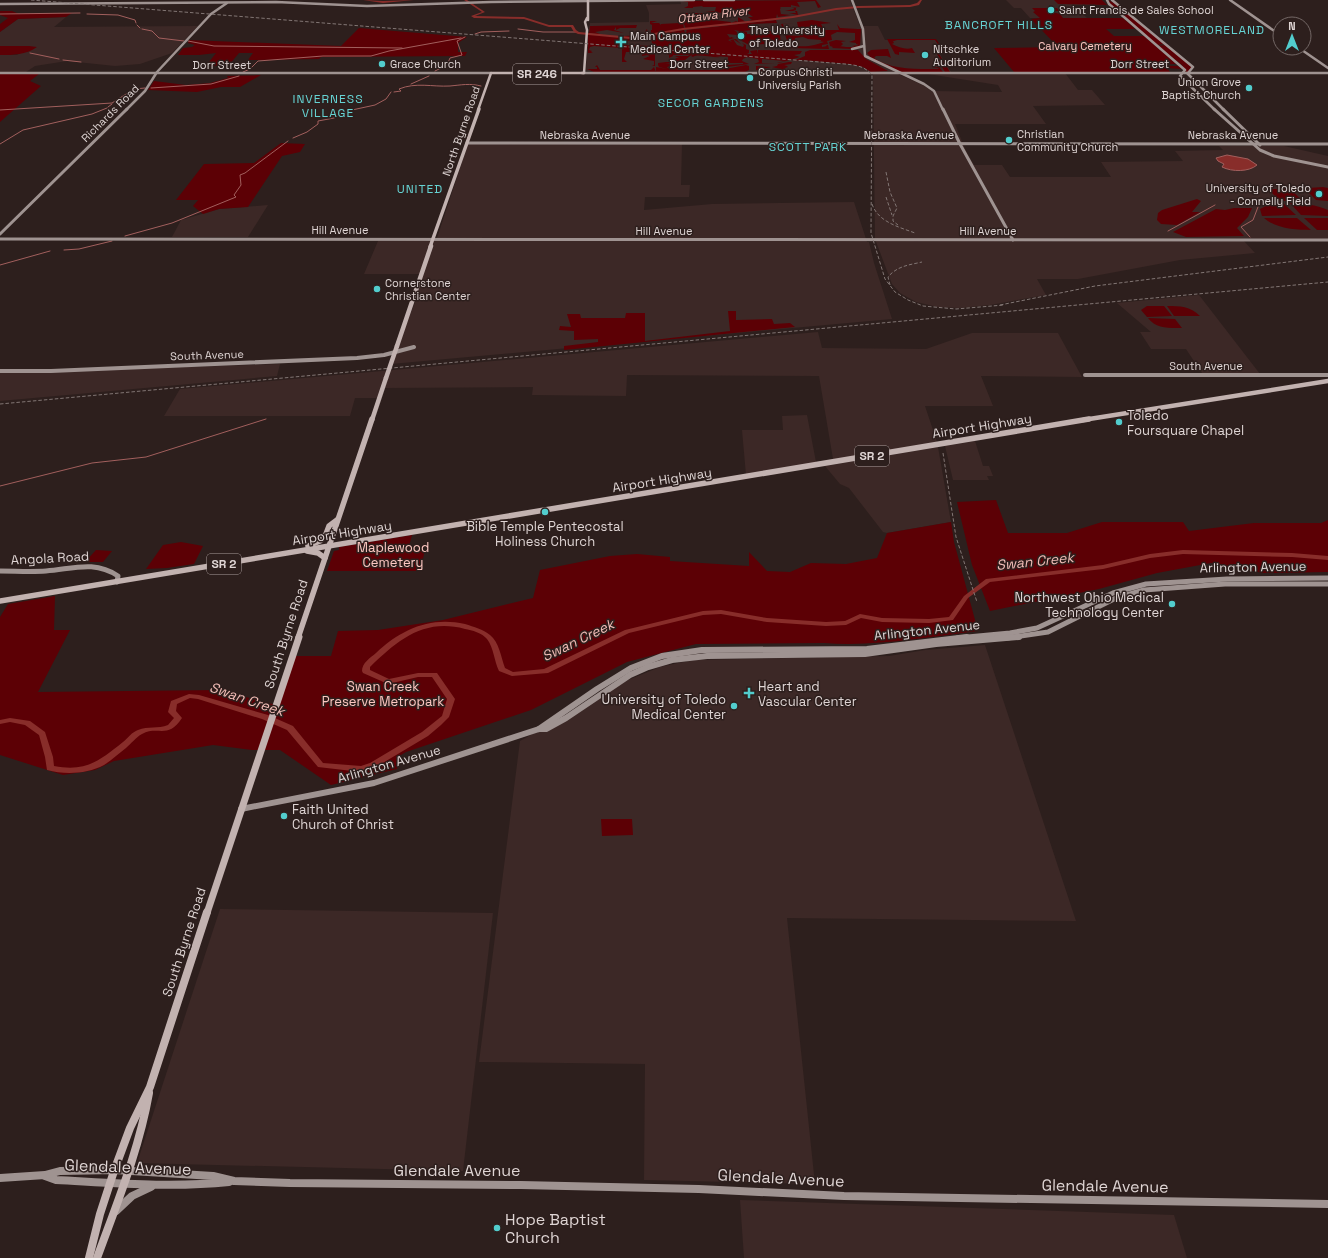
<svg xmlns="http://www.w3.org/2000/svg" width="1328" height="1258" font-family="'Space Grotesk',sans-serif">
<rect width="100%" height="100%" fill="#2d1f1d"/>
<g fill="#3c2826">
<polygon points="680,0 850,0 860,26 878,26 885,40 935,39 940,47 936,48 951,72 586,71 587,43 615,45 616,38 588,34 590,23 649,22 649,13 646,5 681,4"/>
<polygon points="1006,0 1102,0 1107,5 1074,5 1087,18 1030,18 1021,8 1014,8"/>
<polygon points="66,17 54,27 198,26 172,53 140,64 115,66 67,61 35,66 26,72 0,72 0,55 17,55 29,46 0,46 0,32 18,19"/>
<polygon points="1065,73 1078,90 1092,90 1105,105 1033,106 1046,124 955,124 965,149 974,165 1002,165 1010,177 1111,177 1101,162 1183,161 1175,151 1223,150 1219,146 1284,146 1328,156 1328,239 1157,238 1244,241 1255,253 1180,260 1078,279 1037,279 1046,295 990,305 960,308 938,307 916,302 900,293 892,284 875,239 873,74 898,74 925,86 931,91 1002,92 998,85 928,74"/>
<polygon points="468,144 682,144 681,185 690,185 689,197 645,197 644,210 712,204 854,202 867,242 869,242 874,263 892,319 391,364 417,297 417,286 420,274 364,274 378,241 436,241"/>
<polygon points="268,205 248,237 172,237 181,220 219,209"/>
<polygon points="1199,295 1260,374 1202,373 1186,349 1151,349 1140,332 1151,332 1117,303"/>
<polygon points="818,332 822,348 926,349 972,333 1058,333 1082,377 981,376 993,406 925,406 937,442 746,475 742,430 783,430 782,416 807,415 816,462 833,459 819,376 627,375 626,396 532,395 533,387 383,388 379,398 355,398 350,416 164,416 180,389"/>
<polygon points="280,364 277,376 0,401 0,373"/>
<polygon points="975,441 983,466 989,466 993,476 987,476 989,480 953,480 945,446"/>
<polygon points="938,447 951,522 887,533 883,532 849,488 840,484 825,466"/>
<polygon points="985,645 1076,921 787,918 815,1184 644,1180 645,1064 479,1062 520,741 628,680 660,667 678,663 695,660 889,656 925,650"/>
<polygon points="220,909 493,913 463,1171 137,1163"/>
<polygon points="740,1200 1174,1215 1187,1258 744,1258"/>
</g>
<g fill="#5c0005" fill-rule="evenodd">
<polygon points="816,0 821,7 818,8 815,1 797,2 800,7 791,5 791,7 798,8 796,8 796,10 793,11 797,11 798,15 789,13 796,13 795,11 785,11 794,9 793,7 780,7 781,8 780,9 781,14 791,15 778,17 777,14 776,19 686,29 683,22 684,29 651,34 651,30 652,30 652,25 650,24 650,21 657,21 651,23 659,23 661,25 661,24 679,23 678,21 682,22 684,18 683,13 706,13 708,15 709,13 710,15 714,16 714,20 731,22 731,23 736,21 738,22 738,17 746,22 752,20 748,17 753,17 749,14 731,15 730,13 705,12 715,11 716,7 702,7 703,6 693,7 693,8 684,8 688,6 688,2 683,1"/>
<polygon points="1054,0 1102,0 1107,5 1058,4"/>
<polygon points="1108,0 1118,5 1165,44 1157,45 1111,5"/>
<polygon points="1032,8 1057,8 1059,11 1048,11 1060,14 1063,18 1123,18 1135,29 1106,29 1114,36 1144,36 1176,64 1162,64 1164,66 1178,66 1182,69 1167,68 1170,72 1014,72 994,48 1058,47 1031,19 1040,18 1033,12 1035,11"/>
<polygon points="0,11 12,11 19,14 72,13 66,17 18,19 0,32 0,24 8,18 0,15"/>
<path d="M776,20L777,23L751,24L754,30L743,31L747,32V34H771L768,31H753L754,33L749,32C758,30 767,30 774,32V34L775,32L780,33L778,34H780L781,43L749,45L738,39V37L744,36L739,35L743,33H738L739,31L734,30L737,32V35L727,34L730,38L731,37L734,38L728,40L732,42L730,40L736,39L741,44L733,39L737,45L743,47L744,45L742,43L746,45V49L749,50V53H747L749,54H752L750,51L757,50V54L758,50L802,51L800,54L794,55L800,57L779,63H777L785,61L762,59V63H775L754,64L759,62L758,59L747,57L743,59L742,61L749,64L727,67H725L727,66L725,62L728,63L727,65L743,64V63H728V57L715,56L721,57C712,58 697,53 693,57L691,56L695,52L685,60L674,61L676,58H679L675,56H688L689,55H673V56L669,58V55L659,51L660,48L652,43L651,35L684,30L685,33L687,31L686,30Z"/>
<path d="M812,20L831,23L821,24L824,30H839L837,24L840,28L858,29V34V29H861L860,47L851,49L832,48L833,47L830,46L829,42L836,40L846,41L841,42L843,44L841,46H846L839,47H855L852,46L859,45L856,44V43L849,42L855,40V33L837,32L831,35L832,40L827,41L828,44L822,45V47L827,46L826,45H828L829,49L790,48L781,24L795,23L783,24L784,28L789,29L785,32L787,35L800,36L797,22ZM803,37L808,39L821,40V41H819L824,42C816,45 801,49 793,44L797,42L795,41V38Z"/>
<path d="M637,25L636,28H620L616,30V27L614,30L624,33L607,30L595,32C609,39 631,36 645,33L646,30L647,29L648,34L627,38L589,33L590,26H592Z"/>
<polygon points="359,28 467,37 458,43 458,52 467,52 465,56 321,57 319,59 255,60 248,60 253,53 239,53 229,65 206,66 216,53 199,55 178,55 183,48 192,47 195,45 188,43 189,40 341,46"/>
<polygon points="588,34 632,39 648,35 648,37 628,41 618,41 618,43 621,43 619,45 654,46 655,48 651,48 655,51 655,66 652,66 654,65 654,61 643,59 650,56 647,55 642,56 642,50 630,50 630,52 626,52 624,59 627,62 622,62 622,48 594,46 590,47 589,50 592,51 591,52 593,53 588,53"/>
<path d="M887,39H936L942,48L947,49H936L950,72H945L939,62L940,61L936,60H941L933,48L940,47L935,40H894L897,41H893L894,43L892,44C898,47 906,50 912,48L915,53L899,52V55L895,54Z"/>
<polygon points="1165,45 1191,66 1192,68 1188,72 1186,72 1182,65 1158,46"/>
<path d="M0,46H29L37,47C25,55 14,55 0,55Z"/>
<path d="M888,49L891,58L887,56H876L874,58C891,70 916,69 938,69L939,68L932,67H939L943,72H899L873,60L867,53L871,50Z"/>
<polygon points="810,50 858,50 866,59 888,71 871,72 863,67 849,64 801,60 793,61 805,56 805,52"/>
<polygon points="666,62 681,62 682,64 665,63 677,65 667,67 668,68 682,66 681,69 668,70 720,70 746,65 749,66 749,70 745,72 594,72 587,69 597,69 597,67 595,67 597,65 600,70 651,70 654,67 656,72 656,67 667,69 659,67 658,65 658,63"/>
<path d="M789,62H792L791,64L784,65L787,66L788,67L785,68L786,71H812H762L756,70V66L771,67L762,69C765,71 776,71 780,69L772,67L777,66L778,64Z"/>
<polygon points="0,74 39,74 30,81 41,86 0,122"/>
<polygon points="261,75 240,87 221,87 197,92 148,90 154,81 186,85 210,83 228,78 227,76"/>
<polygon points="281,143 305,144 300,152 282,156 248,207 219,209 203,214 193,206 198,200 176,200 204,164 254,163"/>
<polygon points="1323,187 1328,188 1328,201 1316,200 1308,192 1310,190 1308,188"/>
<polygon points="1268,189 1290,189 1303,201 1280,201"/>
<polygon points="1197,199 1201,201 1192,212 1200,212 1177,225 1161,224 1157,220 1158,213 1162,210"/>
<polygon points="1283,203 1296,215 1262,216 1260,209 1268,205"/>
<path d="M1290,203C1303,203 1316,205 1328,210V216L1301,215Z"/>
<polygon points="1234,208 1252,208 1248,217 1237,228 1244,236 1186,237 1173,232 1216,209 1225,210"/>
<path d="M1264,218H1297L1311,230C1296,230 1276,229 1264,218Z"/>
<polygon points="1304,218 1328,218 1328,230 1317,230"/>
<polygon points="1147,306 1164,306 1172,316 1147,317 1141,310"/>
<path d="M1167,306C1180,306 1190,306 1200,316H1174Z"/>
<polygon points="728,311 736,311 736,320 772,319 774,324 790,323 795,327 564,350 564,346 598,342 598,339 574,340 574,331 559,330 560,326 571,327 567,314 580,314 581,318 625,318 626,313 645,313 645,341 730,331"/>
<path d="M1148,318L1175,319L1182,328C1169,328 1156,329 1148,318Z"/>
<polygon points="996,500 1008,533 1067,533 1102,522 1183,522 1189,531 1254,523 1321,523 1328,520 1328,572 1263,573 1211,563 1157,573 1099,589 990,611 972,565 957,502"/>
<path d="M951,522L954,542L978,631C927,637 875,647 824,643L696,644L627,662L531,710L406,752L401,755L397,769L331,785L280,750H252L213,745L114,761L95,770L63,775L0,755V617L8,604L55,596L54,630H70L38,692L220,690L276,705L293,656H331L338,631L378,630L443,620L533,598L540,570L610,556L637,554L670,557V561L749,566V552L767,571L790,572L811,563L846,564L877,558L887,533Z"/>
<polygon points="412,535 408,550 425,550 420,571 327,571 334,551 339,550 339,547"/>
<polygon points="181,542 203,546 194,564 167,568 146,569 163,545"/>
<polygon points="96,550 112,551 103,562 85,562"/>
<polygon points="601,819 632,819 633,835 602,836"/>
</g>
<path fill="#882d2a" stroke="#a25f5d" d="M1227,155L1248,159L1257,165C1249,172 1232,172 1222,167L1224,164L1218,161L1216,158Z"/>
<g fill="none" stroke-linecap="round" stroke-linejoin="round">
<g stroke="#a25f5d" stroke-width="1">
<polyline points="0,14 80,13"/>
<polyline points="87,14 118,15 135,20 136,23"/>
<polyline points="137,25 140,28"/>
<polyline points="142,29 152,31 159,38 184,41"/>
<polyline points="518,29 543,32 576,32"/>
<polyline points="475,34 481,32 509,31"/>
<polyline points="188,41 214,46 402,48"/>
<polyline points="30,53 59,59"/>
<polyline points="63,60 81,62"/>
<polyline points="435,71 447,65 450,58 462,55 457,41 465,37"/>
<polyline points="243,72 250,69 258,61 323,56 371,56 389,51 461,38"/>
<polyline points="411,84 429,76"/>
<polyline points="151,88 211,84 239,76"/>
<path d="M394,92L401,91L399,89C416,82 432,87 450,86C461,85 470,83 481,86"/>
<polyline points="108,107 112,104"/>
<polyline points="0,110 112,103 134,89 145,88"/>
<polyline points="293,138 307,132 318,124 318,121 334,118 352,110 375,105 386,99 391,92"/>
<polyline points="0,144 23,130 92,114 107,108"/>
<polyline points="1168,231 1215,205"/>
<polyline points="125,236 172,223 236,197 234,195 241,185 240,175 245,173 288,141"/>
<polyline points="1250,237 1241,227 1253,220 1258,207"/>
<polyline points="64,250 79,249 112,241"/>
<polyline points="0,265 50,251"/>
<polyline points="0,486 92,463 146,457 266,419"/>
</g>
<g fill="#882d2a" fill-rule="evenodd">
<polygon points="363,0 383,1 414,0 383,3"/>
<polygon points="464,0 467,0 485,12 475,16 524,17 549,25 573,25 576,30 579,32 631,37 683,28 793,16 836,8 858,6 910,5 917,3 920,0 922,0 919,5 910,7 858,8 836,10 793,18 683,30 631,39 578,34 574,32 571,27 549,27 524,19 474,18 471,16 482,12"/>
<path d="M1183,550L1292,553L1328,556V560L1292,557L1183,554L1150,558L1103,569L990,582L968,598L953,620L929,623L882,622L861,618L846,625L826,626L767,622L721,614L703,615L629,633L548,673L512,676L499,671C494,661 494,648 487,639C482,633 472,630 465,629C424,618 398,640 370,667V670L389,679L418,673H437L455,699L449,717L441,725L428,736L376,767L361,772L318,767L287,730L262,719L198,699L190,698L177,704L176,711L182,718C168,740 158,725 142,734C136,737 131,744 126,748C118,754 112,760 104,765C87,774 65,775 47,770L45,757L39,735L25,725L10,722L0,724V720L10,718L30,721L45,732L53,757L54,766C86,772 99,761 123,742C128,738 132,732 138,730C148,726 158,729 168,725L174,718L168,712L171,701L189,694L199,695L268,715L293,726L323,763L361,766L370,763L422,732L442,716L447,699L432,677H418L388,684L363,673L362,671C362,663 370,658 376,653C401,629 431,616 465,624C474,627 483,629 490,635C499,642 501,657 505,668L513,672L544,669L625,630L703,611L721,610L767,618L826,622L845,621L860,614L882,618L929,619L949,617L964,596L986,579L1103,565L1150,554Z"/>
</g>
<g stroke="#9f9391" stroke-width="2.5">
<polyline points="704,0 734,0"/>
<polyline points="852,0 863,29 865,56 924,84 934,91 943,110"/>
<polyline points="1107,0 1109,4 1185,70 1180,76 1215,110"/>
<polyline points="1112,0 1193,67 1188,73"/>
<polyline points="1230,0 1280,35"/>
<polyline points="0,4 276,2 367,6 491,2 694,0"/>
<polyline points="1299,48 1328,68"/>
<polyline points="852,49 864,46"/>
<polyline points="0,73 491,73"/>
<polyline points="584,73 1328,73"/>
<polyline points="1187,73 1224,110"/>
<polyline points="126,110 145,91 157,72 211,14 227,3"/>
</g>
<g stroke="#9f9391" stroke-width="3">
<polyline points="943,109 960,144 1013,240"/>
<polyline points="1214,109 1260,150 1274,156 1328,167"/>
<polyline points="1223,109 1260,145"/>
<polyline points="467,143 1328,144"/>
<polyline points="0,234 127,109"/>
<polyline points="0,239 1328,240"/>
</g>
<g stroke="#9f9391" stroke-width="4">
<polyline points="0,371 51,371 357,358 384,355 414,347"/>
<polyline points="1085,375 1328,375"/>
</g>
<g stroke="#9f9391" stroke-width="5">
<path d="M0,571C15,571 31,572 46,571C73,569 94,560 118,576L117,582"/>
<polyline points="957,638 1010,633 1037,628 1113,593 1146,584 1227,579 1328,578"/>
<polyline points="1007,638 1048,632 1116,598 1144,590 1225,584 1328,584"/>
</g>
<g stroke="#9f9391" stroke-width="6">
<polyline points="539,729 597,689 631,668 662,656 702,650 867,649 967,637"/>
<polyline points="241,809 374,783 539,729 546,729 566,718 630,675 648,667 672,660 707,656 865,654 936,644 1019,637"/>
</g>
<g stroke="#9f9391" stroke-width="8">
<path d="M45,1176L56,1180C114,1183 171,1188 229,1182"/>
<polyline points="0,1178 45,1175 60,1171 115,1170 213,1176 234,1181 290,1183 521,1185 699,1189 844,1196 1328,1204"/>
<polyline points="116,1211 132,1196 151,1187"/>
</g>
<g stroke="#c2b2b0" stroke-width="2.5">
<polyline points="588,0 588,20"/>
<polyline points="582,73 584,73 587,30 585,22 587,18"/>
<polyline points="478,110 491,73 584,73"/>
</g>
<polyline stroke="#c2b2b0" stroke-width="3.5" points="430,247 479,109"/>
<g stroke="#c2b2b0" stroke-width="4.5">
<polyline points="397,346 431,246"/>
<polyline points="372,420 386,378"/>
<polyline points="1083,420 1328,381"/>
</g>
<g stroke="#c2b2b0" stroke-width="5.5">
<polyline points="308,546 320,541 326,534 329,526 337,520"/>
<polyline points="307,551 318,553 325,558"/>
<polyline points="0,601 1089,419"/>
<polyline points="298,638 372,419"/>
</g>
<polyline stroke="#c2b2b0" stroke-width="7" points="207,913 299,637"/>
<g stroke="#c2b2b0" stroke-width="8">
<polyline points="89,1258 100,1214 114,1171 130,1128 150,1087 207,912"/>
<path d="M97,1258C117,1203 139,1150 149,1093"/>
</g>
<g stroke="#827674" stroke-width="1" stroke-dasharray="3.5 2" stroke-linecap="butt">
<path d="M31,0L845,64C855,65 865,66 872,75L871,233L885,279L895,292L908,300L923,306L956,309L1004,305"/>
<polyline points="886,172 890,192 897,208 893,216 893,221 898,225"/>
<polyline points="886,197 892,215"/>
<path d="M872,204C878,222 899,227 915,233"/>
<path d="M890,285L888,277C897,266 909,265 922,262"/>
<polyline points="1000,305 1095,286 1328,257"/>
<polyline points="0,404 1328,282"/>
<polyline points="943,453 956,537 977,602"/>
</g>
<polyline stroke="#c2b2b0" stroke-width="4.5" points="386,378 397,346"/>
</g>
<g fill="#52cdcd" stroke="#2d1f1d" stroke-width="1.5">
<circle cx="1051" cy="10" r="4"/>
<circle cx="741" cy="36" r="4"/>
<path d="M619 36h4v4h4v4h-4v4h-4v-4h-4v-4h4z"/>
<circle cx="925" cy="55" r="4"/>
<circle cx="382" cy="64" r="4"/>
<circle cx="750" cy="78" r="4"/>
<circle cx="1249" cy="88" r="4"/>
<circle cx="1009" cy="140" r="4"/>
<circle cx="1319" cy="194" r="4"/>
<circle cx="377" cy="289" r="4"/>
<circle cx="1119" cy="422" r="4"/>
<circle cx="545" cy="512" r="4"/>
<circle cx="1172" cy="604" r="4"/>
<path d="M747 687h4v4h4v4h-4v4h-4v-4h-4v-4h4z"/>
<circle cx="734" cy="706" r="4"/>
<circle cx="284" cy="816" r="4"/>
<circle cx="497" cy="1228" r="4"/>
</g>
<g text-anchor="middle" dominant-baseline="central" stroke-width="3" stroke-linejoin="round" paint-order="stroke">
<g font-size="11" fill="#dfd5d4" stroke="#2d1f1d" text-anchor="start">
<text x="1059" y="10">Saint Francis de Sales School</text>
<text x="749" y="30">The University<tspan x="749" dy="13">of Toledo</tspan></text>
<text x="630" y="36">Main Campus<tspan x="630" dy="13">Medical Center</tspan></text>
<text x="933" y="49">Nitschke<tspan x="933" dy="13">Auditorium</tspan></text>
<text x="390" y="64">Grace Church</text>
<text x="758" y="72">Corpus Christi<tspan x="758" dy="13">Universiy Parish</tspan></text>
<text x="1241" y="82" text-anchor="end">Union Grove<tspan x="1241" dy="13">Baptist Church</tspan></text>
<text x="1017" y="134">Christian<tspan x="1017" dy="13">Community Church</tspan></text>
<text x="1311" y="188" text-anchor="end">University of Toledo<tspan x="1311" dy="13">- Connelly Field</tspan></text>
<text x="385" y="283">Cornerstone<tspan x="385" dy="13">Christian Center</tspan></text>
</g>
<g font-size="11" fill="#fdc7c1" stroke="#2d1f1d">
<text x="1085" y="46">Calvary Cemetery</text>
</g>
<g font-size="11" fill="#dfd5d4" stroke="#2d1f1d">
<text x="699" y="64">Dorr Street</text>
<text x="1140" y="64">Dorr Street</text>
<text x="222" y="65">Dorr Street</text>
<text transform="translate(110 113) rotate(-45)">Richards Road</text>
<text transform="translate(461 131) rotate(-71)">North Byrne Road</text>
<text x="585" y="135">Nebraska Avenue</text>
<text x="909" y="135">Nebraska Avenue</text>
<text x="1233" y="135">Nebraska Avenue</text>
<text x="340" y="230">Hill Avenue</text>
<text x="664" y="231">Hill Avenue</text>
<text x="988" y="231">Hill Avenue</text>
<text transform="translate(207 355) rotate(-2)">South Avenue</text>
<text x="1206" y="366">South Avenue</text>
</g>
<g font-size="12" font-style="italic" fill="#f1bcb6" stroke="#2d1f1d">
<text transform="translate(713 15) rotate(-7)">Ottawa River</text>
</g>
<g font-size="12" letter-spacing="1" fill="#66d3d3" stroke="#2d1f1d">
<text x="999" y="25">BANCROFT HILLS</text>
<text x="1212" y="30">WESTMORELAND</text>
<text x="328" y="99">INVERNESS<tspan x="328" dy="14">VILLAGE</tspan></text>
<text x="711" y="103">SECOR GARDENS</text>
<text x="808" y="147">SCOTT PARK</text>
<text x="420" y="189">UNITED</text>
</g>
<g fill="#2d1f1d" stroke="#aa9e9d" stroke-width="1">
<rect x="513" y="64" width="48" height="20" rx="3"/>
<rect x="855" y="446" width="34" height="20" rx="3"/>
<rect x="207" y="554" width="34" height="20" rx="3"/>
</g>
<g font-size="12" font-weight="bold" fill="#dfd5d4">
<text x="537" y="74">SR 246</text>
<text x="872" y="456">SR 2</text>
<text x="224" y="564">SR 2</text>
</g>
<g font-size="13" fill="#dfd5d4" stroke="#2d1f1d" text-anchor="start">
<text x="1127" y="415">Toledo<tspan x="1127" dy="15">Foursquare Chapel</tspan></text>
<text x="545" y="526" text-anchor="middle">Bible Temple Pentecostal<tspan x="545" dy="15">Holiness Church</tspan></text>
<text x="1164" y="597" text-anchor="end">Northwest Ohio Medical<tspan x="1164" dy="15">Technology Center</tspan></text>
<text x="758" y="686">Heart and<tspan x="758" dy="15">Vascular Center</tspan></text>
<text x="726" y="699" text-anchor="end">University of Toledo<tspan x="726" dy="15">Medical Center</tspan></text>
<text x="292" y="809">Faith United<tspan x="292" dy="15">Church of Christ</tspan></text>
</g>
<g font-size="13" fill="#dfd5d4" stroke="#2d1f1d">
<text transform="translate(982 426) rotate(-9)">Airport Highway</text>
<text transform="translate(662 480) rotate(-9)">Airport Highway</text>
<text transform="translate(342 533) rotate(-9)">Airport Highway</text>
<text transform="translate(50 558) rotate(-3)">Angola Road</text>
<text transform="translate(1253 567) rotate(-1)">Arlington Avenue</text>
<text transform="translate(927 630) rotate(-6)">Arlington Avenue</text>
<text transform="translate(286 634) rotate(-72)">South Byrne Road</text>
<text transform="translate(389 764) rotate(-16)">Arlington Avenue</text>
<text transform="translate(184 942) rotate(-72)">South Byrne Road</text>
</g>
<g font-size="13" fill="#fdc7c1" stroke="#2d1f1d">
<text x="393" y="547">Maplewood<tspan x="393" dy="15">Cemetery</tspan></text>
<text x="383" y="686">Swan Creek<tspan x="383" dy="15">Preserve Metropark</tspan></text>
</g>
<g font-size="14" font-style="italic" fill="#f1bcb6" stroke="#2d1f1d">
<text transform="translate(1035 561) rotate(-6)">Swan Creek</text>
<text transform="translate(578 640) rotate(-26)">Swan Creek</text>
<text transform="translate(247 699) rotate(19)">Swan Creek</text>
</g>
<g font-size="16" fill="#dfd5d4" stroke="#2d1f1d">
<text transform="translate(128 1167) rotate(2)">Glendale Avenue</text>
<text x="457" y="1170">Glendale Avenue</text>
<text transform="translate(781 1178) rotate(3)">Glendale Avenue</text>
<text transform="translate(1105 1186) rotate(1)">Glendale Avenue</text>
</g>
<g font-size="16" fill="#dfd5d4" stroke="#2d1f1d" text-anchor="start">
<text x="505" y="1219">Hope Baptist<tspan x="505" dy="18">Church</tspan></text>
</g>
</g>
<g transform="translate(1292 36)"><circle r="19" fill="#2d1f1d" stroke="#746866"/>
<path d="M0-3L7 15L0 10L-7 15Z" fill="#52cdcd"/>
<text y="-6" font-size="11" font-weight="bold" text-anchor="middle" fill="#dfd5d4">N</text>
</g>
</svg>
